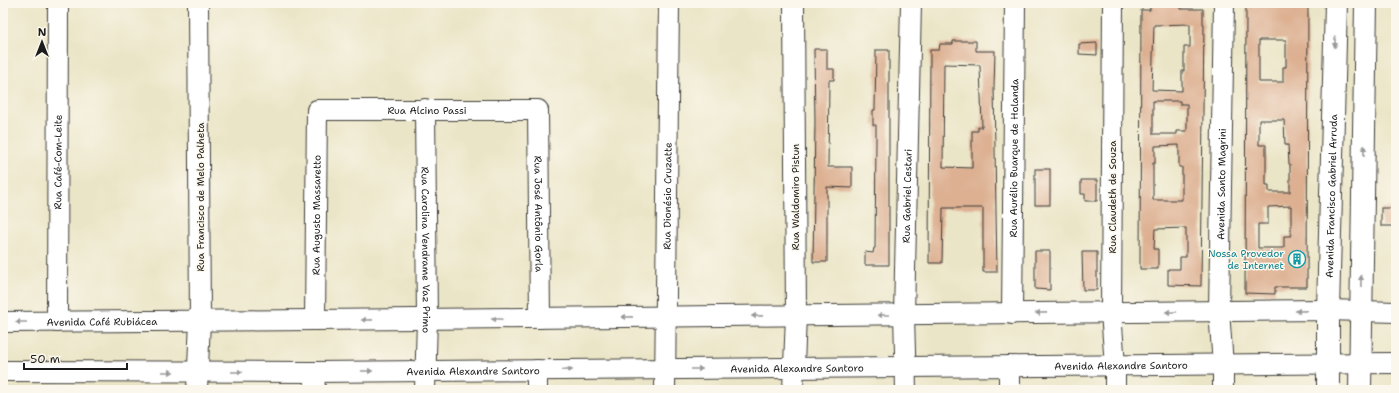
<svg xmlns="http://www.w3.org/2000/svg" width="1399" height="393" font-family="'Shantell Sans',sans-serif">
<rect width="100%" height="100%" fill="#fbf7ec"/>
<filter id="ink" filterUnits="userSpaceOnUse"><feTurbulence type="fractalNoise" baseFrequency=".025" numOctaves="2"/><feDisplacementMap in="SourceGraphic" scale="8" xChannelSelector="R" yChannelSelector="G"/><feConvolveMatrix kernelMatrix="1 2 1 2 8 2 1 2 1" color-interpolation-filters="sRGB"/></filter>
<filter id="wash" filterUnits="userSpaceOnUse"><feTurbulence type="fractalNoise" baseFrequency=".012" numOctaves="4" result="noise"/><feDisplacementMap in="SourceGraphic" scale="16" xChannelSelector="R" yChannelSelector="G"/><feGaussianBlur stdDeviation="0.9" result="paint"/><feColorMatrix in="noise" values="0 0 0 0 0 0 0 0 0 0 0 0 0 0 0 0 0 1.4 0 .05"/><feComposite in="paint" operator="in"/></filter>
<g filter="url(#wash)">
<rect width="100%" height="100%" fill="#ebe5c7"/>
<g id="blocks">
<g fill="#ddb092" fill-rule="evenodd">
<path d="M1275,3V5H1308L1307,287H1275V294L1245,293L1246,6H1257V4ZM1259,40H1286V67H1283V82H1259ZM1259,120H1284L1285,145H1288L1289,164H1290V192H1269V185H1266V145H1259ZM1291,206V236H1284V248H1258V224H1268V207Z"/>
<path d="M1150,5H1181V9H1203V24H1204L1201,286L1168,285V269H1180V257H1186V228L1155,229L1154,249H1158V269H1140L1141,10H1150ZM1190,24V47H1184V71H1182V91L1152,90L1154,25ZM1153,101H1180V104H1187V131H1177V134H1153ZM1179,145V167H1182V200H1153V163H1155V146Z"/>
<path d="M953,41H976V51H995L994,88L997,272H983V208H943L942,263H929L930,50H939L940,44H953ZM944,64L980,65L982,127H978V131H972V168L943,167Z"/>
<polygon points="1097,43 1097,55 1079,54 1079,44"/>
<polygon points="814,49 827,49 827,69 834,69 834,80 829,80 828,167 852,167 852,188 827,187 827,262 813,262 815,123"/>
<polygon points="876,50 889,50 889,265 865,265 865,252 873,253 874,248 875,248 876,141 876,125 873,125 873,110 875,110"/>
<rect x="1035" y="169" width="15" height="36"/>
<polygon points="1081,180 1097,180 1097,201 1085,201 1085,194 1081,194"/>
<rect x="1381" y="208" width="15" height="18"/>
<polygon points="1035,251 1050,251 1050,290 1035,289"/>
<polygon points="1082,252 1097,252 1097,290 1083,290"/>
</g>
</g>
</g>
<g filter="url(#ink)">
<use href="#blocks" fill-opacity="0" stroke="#3b3a36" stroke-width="1"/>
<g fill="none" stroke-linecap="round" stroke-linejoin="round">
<g stroke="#3b3a36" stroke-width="22">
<g id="minor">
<polyline points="1113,3 1111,312 1115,366 1115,390"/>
<path id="s1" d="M425,109L427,319L425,390"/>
<path id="s2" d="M1012,314L1015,3"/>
<path id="s3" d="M315,320L317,110H538L540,318"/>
<path id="s4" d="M3,322L315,320L1328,310L1396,312"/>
<path id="s5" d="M57,322L58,3"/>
<polyline points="537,370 537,390"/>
<path id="s6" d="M3,371L314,372L1396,363"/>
<polyline points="314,372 315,390"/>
<polyline points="197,390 200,321 198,3"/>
<path id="s7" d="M665,390L669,3"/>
<polyline points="793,390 796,316 794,3"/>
<path id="s8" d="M906,390L904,315L911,3"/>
<polyline points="1009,390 1009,366"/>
<path id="s9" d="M1223,390V365L1219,311L1224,3"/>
</g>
</g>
<g stroke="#3b3a36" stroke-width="24">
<g id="major">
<path id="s10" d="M1328,390V310L1336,3"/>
<polyline points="1360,390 1366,3"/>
</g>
</g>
<use href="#minor" stroke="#fff" stroke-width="20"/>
<use href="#major" stroke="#fff" stroke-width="22"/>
</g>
<defs><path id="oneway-solid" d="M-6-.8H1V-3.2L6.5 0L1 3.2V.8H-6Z"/></defs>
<g fill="#999">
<use href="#oneway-solid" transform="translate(1335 42) rotate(91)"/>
<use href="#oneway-solid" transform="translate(1364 151) rotate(-89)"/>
<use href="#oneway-solid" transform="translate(1361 281) rotate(-89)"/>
<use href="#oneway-solid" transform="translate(1301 311) rotate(179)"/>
<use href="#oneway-solid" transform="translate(1171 312) rotate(180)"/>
<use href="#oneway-solid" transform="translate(1041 313) rotate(179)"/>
<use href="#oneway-solid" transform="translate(883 315) rotate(180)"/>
<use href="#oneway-solid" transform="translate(757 316) rotate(179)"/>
<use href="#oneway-solid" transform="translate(627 317) rotate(179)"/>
<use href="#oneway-solid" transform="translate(497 319) rotate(180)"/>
<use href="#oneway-solid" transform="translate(367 320) rotate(179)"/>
<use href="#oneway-solid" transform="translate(21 322) rotate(180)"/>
<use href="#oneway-solid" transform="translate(697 369)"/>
<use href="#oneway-solid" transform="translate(567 370) rotate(-1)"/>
<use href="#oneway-solid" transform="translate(367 371)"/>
<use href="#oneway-solid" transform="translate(168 372)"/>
<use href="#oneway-solid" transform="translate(237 372)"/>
</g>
</g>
<defs>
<g id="building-ring" transform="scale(0.9)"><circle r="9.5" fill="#fbf7ec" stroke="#0f9aa8" stroke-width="1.5"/><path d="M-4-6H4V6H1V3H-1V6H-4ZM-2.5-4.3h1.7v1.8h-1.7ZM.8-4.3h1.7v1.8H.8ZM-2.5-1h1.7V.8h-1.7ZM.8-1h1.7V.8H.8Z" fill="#0f9aa8"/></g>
</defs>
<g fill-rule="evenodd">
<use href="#building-ring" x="1297" y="259"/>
</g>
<g text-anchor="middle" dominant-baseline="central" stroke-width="3" stroke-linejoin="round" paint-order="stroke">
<g font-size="10" fill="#1c1c1c" stroke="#fbf7ec">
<text stroke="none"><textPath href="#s3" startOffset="320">Rua Alcino Passi</textPath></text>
<text stroke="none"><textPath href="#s2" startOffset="156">Rua Aurélio Buarque de Holanda</textPath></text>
<text stroke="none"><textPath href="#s5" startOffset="160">Rua Café-Com-Leite</textPath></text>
<text stroke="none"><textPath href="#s9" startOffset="206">Avenida Santo Magrini</textPath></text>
<text stroke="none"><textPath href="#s10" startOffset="194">Avenida Francisco Gabriel Arruda</textPath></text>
<text transform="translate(200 197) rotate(-90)">Rua Francisco de Melo Palheta</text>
<text stroke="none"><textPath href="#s7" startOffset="194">Rua Dionésio Cruzatte</textPath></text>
<text transform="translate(795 197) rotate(-90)">Rua Waldomiro Pistun</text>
<text stroke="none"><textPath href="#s8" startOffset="194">Rua Gabriel Cestari</textPath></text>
<text transform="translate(1112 197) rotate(-90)">Rua Claudeth de Souza</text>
<text stroke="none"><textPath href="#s3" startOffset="535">Rua José Antônio Gorla</textPath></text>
<text stroke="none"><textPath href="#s3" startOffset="105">Rua Augusto Massaretto</textPath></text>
<text stroke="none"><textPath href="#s1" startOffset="141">Rua Carolina Vendrame Vaz Primo</textPath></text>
<text stroke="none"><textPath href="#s4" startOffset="99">Avenida Café Rubiácea</textPath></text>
<text stroke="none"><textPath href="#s6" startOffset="1118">Avenida Alexandre Santoro</textPath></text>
<text stroke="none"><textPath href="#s6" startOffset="794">Avenida Alexandre Santoro</textPath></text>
<text stroke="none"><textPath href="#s6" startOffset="470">Avenida Alexandre Santoro</textPath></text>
</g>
<g font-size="10" fill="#0d838f" stroke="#fbf7ec" text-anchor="end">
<text x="1284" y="253">Nossa Provedor<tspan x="1284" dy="12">de Internet</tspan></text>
</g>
</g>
<rect width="1399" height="393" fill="none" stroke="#fbf7ec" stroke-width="16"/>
<g transform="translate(42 42)" stroke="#fbf7ec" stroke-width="3" paint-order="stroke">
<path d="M0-3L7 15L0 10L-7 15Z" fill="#1c1c1c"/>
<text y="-6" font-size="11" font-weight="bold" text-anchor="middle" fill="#1c1c1c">N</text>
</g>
<path d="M24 363v6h103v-6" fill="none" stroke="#1c1c1c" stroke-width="2"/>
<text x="30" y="363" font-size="12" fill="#1c1c1c" stroke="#fbf7ec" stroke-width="3" paint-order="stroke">50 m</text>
</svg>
